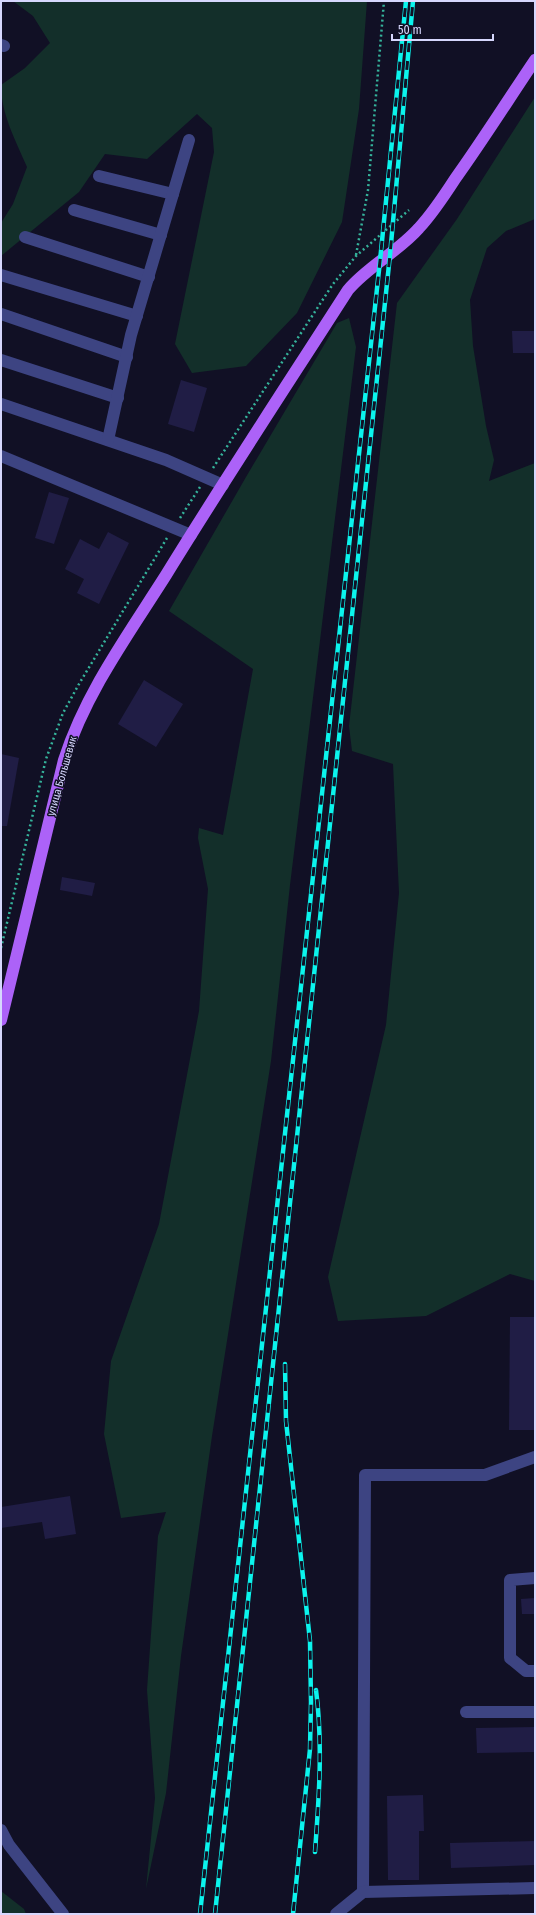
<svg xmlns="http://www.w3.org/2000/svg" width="536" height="1915" font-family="'Fira Sans Condensed',sans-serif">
<rect width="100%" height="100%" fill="#111025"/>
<g fill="#132f2a">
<path d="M13,1H367L359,109L342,222L297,313L246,366L192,373L175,344L214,152L212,128L197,114L147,159L105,154L79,192L1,256V223L13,204L27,167C16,141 1,114 1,85L25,68L50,43L33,16Z"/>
<polygon points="535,97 535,219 506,231 487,248 470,300 473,346 486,426 494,460 489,481 535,463 535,1281 510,1274 426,1316 338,1321 328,1277 386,1025 399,893 393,764 352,751 349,726 397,303 457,219"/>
<polygon points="349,318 356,347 290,885 271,1061 212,1436 181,1656 166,1793 146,1889 155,1798 147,1690 158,1536 166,1512 121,1518 104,1434 111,1361 159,1224 199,1011 208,889 198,838 199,828 223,835 253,669 169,611 246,477 337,323"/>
<polygon points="1,1891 24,1909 26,1914 1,1914"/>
</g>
<g fill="#201d45">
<polygon points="512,331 534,331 535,353 513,353"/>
<polygon points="181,380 207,388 194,432 168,424"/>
<polygon points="49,492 69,498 54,544 35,538"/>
<polygon points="108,532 129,543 99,604 77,593 84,579 65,569 80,539 99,549"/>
<polygon points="144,680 183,704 156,747 118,724"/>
<polygon points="1,754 19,758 7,826 1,826"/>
<polygon points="62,877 95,883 92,896 60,890"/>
<polygon points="510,1317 535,1317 535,1430 509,1430"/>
<polygon points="70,1496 76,1534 45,1539 42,1522 1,1528 1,1507"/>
<polygon points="535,1598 535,1614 522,1614 521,1599"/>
<polygon points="535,1727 535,1752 477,1753 476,1728"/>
<polygon points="423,1795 424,1831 419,1831 419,1880 388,1880 387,1796"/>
<polygon points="535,1841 535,1865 451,1868 450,1843"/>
</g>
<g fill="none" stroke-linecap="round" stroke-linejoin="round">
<g stroke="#35b39b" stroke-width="2.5" stroke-dasharray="2 3" stroke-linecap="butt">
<polyline points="356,255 368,190 384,1"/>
<polyline points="213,468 333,284 356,256 409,210"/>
<polyline points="180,518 200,487"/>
<polyline points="1,948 46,759 63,713 79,684 167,538"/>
</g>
<g stroke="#3d4482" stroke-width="12">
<polyline points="1,45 4,46"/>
<polyline points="99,176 173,194"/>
<polyline points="74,210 161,235"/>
<polyline points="25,237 149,277"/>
<polyline points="1,275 137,316"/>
<polyline points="1,314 127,357"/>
<polyline points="1,360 118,398"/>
<polyline points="1,404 166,460 223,485"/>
<polyline points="108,440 131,335 189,140"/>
<polyline points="1,456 191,535"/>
<polyline points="535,1578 510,1580 510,1658 526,1671 535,1671"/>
<polyline points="466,1712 535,1712"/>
<polyline points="1,1830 9,1845 63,1914"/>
<polyline points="363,1892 365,1475 485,1475 535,1457"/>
<polyline points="336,1914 363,1892 535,1888"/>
</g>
<path stroke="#ac62f8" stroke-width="12" d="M1,1020L64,760C86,692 128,635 166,575C225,479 287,385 348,290C368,266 398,252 419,228C433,213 444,196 455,179C483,140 508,100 535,60"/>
<g stroke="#0bf4ed" stroke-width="4.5">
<g id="rail">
<polyline points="285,1364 286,1421 310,1641 311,1702 310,1749 293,1914"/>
<path d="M315,1852C319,1798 323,1744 316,1690"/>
<polyline points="200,1914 380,261 406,1"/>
<polyline points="215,1914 390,255 413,1"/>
</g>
</g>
<use href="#rail" stroke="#111025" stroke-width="3" stroke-dasharray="9" stroke-linecap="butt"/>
</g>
<g text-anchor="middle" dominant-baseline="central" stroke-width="3" stroke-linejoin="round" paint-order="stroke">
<g font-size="11" fill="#d6d7fd" stroke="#111025">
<text transform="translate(62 776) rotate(-74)">улица Большевик</text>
</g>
</g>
<rect width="536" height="1915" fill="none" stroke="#d6d7fd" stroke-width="4"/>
<path d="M392 34v6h101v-6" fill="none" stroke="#d6d7fd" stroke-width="2"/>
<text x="398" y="34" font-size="12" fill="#d6d7fd" stroke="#111025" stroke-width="3" paint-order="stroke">50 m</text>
</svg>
